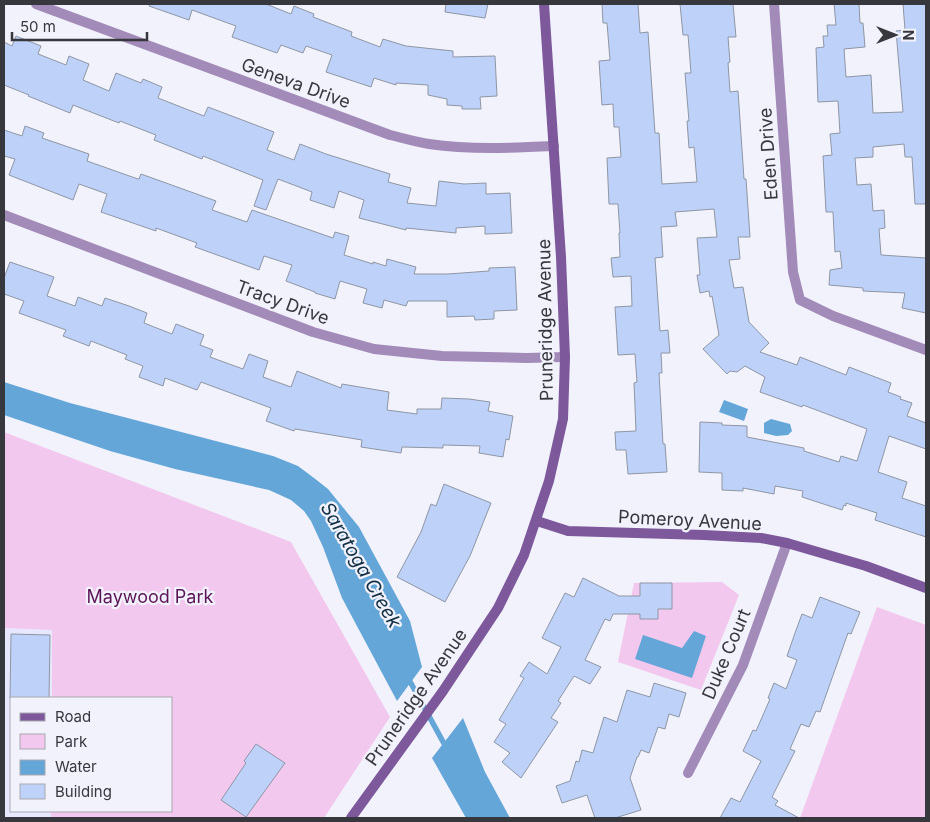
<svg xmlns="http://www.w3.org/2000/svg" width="930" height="822" font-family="Inter,sans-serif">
<rect width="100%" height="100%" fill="#f2f2fc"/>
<polygon fill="#e7e7fe" points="4,628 52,630 52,698 11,698 11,811 51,811 51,818 4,818"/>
<g fill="#f3c8ee">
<polygon points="4,432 291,542 390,717 324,818 51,818 51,811 171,811 171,698 52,698 52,630 4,628"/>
<polygon points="722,582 739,595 701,690 618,662 634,583"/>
<polygon points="877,607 926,625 926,818 800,818"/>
</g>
<g fill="#64a6d7">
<polygon points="4,382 70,403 273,456 298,466 314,478 328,489 359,527 410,621 422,667 397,701 342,598 323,547 311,521 304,511 291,500 269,490 175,469 110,451 4,415"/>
<polygon points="724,400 748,409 744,421 719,412"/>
<polygon points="771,419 790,424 792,431 788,435 776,436 764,433 764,423"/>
<polygon points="694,631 706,636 692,678 635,659 643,635 682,648"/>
<polygon points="463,718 485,772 510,818 466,818 432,758"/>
</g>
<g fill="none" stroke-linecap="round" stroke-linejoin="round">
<polyline stroke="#64a6d7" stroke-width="5.5" points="407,676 447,749"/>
</g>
<g fill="#bed2f9" stroke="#8e96a4">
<polygon points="150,4 266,4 291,14 294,6 314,14 313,17 352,32 351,36 380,47 383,39 406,46 453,51 453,57 495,56 497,96 480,97 481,109 462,109 462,106 447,105 447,99 428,95 428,85 396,83 396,85 374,78 371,87 326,72 332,55 306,46 303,53 281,45 277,53 232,37 236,26 192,10 189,20 149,6"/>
<polygon points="446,4 488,4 485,18 445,12"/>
<polygon points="602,4 638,4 640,33 648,32 655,133 659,133 662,184 697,182 694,147 689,148 687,121 689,121 685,73 691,73 688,35 683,35 680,4 733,4 736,37 728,37 730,62 728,63 730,92 738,91 744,179 746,179 750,237 738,237 740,259 729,260 734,288 743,287 749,322 769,343 760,352 797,365 800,357 846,375 849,367 891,383 888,392 901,397 900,399 912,403 907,416 926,423 926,449 889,436 878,472 907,482 902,498 926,506 926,537 875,520 877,513 846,503 846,506 844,505 842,510 802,497 803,491 775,486 774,494 743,488 743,491 722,490 722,473 699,472 700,422 722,423 722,425 747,426 747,437 804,448 804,451 839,462 841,456 857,461 867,429 803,405 802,407 760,392 765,377 745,366 737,372 730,371 727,374 703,349 719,335 712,296 710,297 709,291 700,293 697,275 700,275 697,238 717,237 714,209 675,212 677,226 661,227 663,257 655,258 660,331 668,330 670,353 661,353 662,373 659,373 663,444 665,444 667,472 628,474 626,450 616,450 615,432 636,431 634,383 637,382 635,354 618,355 615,307 632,306 631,276 613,277 611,258 620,257 619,233 620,233 618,204 609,204 607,158 621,157 619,127 614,127 613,104 602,105 599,61 610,60 607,23 603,23"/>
<polygon points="834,4 859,4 860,23 863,23 865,47 844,49 846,77 871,75 873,113 903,112 896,31 905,30 903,4 926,4 926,204 915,204 912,157 905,157 904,144 873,147 873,157 855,158 857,185 871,184 873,211 884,210 885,228 879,229 881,255 926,258 926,313 902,308 905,293 863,291 863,288 829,285 830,270 842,268 840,251 835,252 833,212 826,212 823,156 832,155 830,134 840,133 838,101 818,102 816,48 824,47 823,36 828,36 827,25 836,25"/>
<polygon points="16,36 41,46 38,54 66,65 69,56 89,64 83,80 109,91 116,73 141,83 143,79 162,87 158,98 204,116 208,107 274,132 267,150 294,160 300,144 326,154 390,174 388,182 411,188 407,203 436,206 439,181 464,184 486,183 486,194 510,193 512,233 485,234 485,226 456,228 456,233 406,228 406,230 359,218 364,200 339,191 334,208 310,200 312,192 278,179 266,210 254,206 263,180 203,156 202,159 154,140 156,135 120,121 119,123 73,105 70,113 28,96 29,95 4,85 4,42 12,46"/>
<polygon points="25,126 44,133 42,138 89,154 87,161 138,179 139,179 141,174 216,201 212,210 247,222 252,210 333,238 335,232 349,236 344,255 373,264 373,262 386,266 387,259 416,267 414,274 448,274 489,271 489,268 515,267 517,310 494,311 494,319 475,320 474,316 447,317 447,301 408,301 406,306 384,300 382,308 363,303 367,289 340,281 335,299 315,293 315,292 286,281 292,265 264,256 259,270 195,247 197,243 156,228 156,231 101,212 107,194 79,184 73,200 9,175 15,159 4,156 4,130 22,136"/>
<polygon points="10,262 54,277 47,296 75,306 78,297 102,306 105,298 129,306 147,313 144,323 172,334 176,324 204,335 200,345 213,350 210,357 243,369 249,354 268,361 263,377 291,387 297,371 341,388 342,384 389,392 387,410 417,414 417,409 441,409 442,398 469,399 490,402 488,411 513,416 509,440 506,439 503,457 479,453 480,446 443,445 443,448 402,447 401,453 361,447 362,440 295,429 294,431 266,421 271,408 201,382 197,390 165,378 163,386 139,377 143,366 125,359 127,355 91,341 89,346 63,336 66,330 19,313 24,301 4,294 4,278"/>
<polygon points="444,484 491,503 470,556 445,602 397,577 421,532 431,504 436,506"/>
<polygon points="583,578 619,596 640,596 640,583 672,583 672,609 658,609 658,619 640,619 640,614 613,614 610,621 605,619 585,660 601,667 590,684 574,676 558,701 561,703 551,718 558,722 521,778 502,762 510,753 494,742 506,724 499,720 524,678 520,676 529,662 547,674 561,647 542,638 565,593 574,597"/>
<polygon points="820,597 860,612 851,634 848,633 820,712 816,711 809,727 801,724 790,749 795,751 772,797 778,801 775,805 799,818 720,818 731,798 740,802 761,761 743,751 753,730 756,731 770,699 768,698 774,683 786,689 797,660 787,656 795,633 802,614 812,618"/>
<polygon points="11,634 50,635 49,698 10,698"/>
<polygon points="654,683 686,693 679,717 669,714 665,729 658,727 649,753 641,750 638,757 637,757 630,778 641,810 615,818 595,818 587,795 562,803 556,786 570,781 576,761 579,762 582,750 593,753 604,717 617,722 627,690 650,697"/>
<polygon points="256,744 285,763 246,817 221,800 246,763 244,761"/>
</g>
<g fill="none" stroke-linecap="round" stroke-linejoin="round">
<g stroke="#a38bb9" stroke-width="10">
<path d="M36,4L390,135C403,138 416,142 429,144C470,150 512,148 554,146"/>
<polyline points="774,4 793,272 800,300 833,316 926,350"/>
<polyline points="4,215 313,332 374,349 442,356 526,358 565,357"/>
<polyline points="688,773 743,665 787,543"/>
</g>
<g stroke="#7d599b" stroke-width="10">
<polyline points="537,521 568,531 704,535 761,538 787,543 866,566 926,588"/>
<polyline points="351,818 443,691 498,608 524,555 549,481 563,419 565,357 561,257 544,4"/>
</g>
</g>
<g text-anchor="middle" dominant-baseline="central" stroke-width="4.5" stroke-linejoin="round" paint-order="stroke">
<g font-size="18" fill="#37373e" stroke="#f2f2fc">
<text transform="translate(296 83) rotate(20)">Geneva Drive</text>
<text transform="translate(768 154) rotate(-94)">Eden Drive</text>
<text transform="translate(283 302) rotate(20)">Tracy Drive</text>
<text transform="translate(545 320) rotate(-91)">Pruneridge Avenue</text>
<text transform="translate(690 520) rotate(3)">Pomeroy Avenue</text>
<text transform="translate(726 654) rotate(-67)">Duke Court</text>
<text transform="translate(416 697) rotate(-55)">Pruneridge Avenue</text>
</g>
<g font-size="18" fill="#5b1556" stroke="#f2f2fc">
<text x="150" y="596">Maywood Park</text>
</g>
<g font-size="19" font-style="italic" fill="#122f44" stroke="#f2f2fc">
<text transform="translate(361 565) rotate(60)">Saratoga Creek</text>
</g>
</g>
<rect width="930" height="822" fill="none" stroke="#37373e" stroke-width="10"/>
<rect x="10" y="697" width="162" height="115" fill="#f2f2fc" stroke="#a7a7b0"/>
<rect x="20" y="713" width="25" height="8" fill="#7d599b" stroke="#a7a7b0"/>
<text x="55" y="722" font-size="15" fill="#37373e">Road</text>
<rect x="20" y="734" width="25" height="15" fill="#f3c8ee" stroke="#a7a7b0"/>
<text x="55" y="747" font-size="15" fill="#37373e">Park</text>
<rect x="20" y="760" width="25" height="15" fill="#64a6d7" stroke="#a7a7b0"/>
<text x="55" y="772" font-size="15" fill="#37373e">Water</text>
<rect x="20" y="784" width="25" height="15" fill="#bed2f9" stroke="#a7a7b0"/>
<text x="55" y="797" font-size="15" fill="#37373e">Building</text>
<g transform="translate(895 35) rotate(90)" stroke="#f2f2fc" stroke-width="4" paint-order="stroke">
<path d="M0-4L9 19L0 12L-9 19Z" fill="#37373e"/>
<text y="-8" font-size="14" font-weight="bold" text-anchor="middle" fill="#37373e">N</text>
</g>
<path d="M12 32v8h135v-8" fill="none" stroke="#37373e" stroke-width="2.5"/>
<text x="20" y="32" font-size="15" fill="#37373e" stroke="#f2f2fc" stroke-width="4" paint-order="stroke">50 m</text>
</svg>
